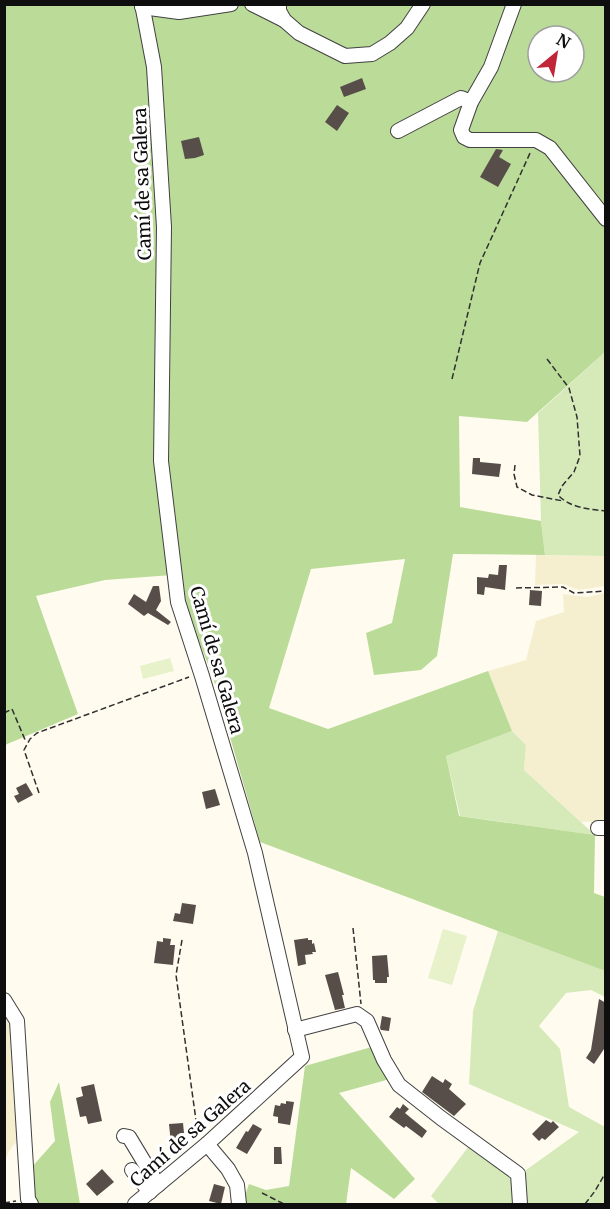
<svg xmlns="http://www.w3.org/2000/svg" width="610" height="1209" font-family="Merriweather,serif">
<rect width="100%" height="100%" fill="#fffbef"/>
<g fill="#f5efcf">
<polygon points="536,555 605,556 605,586 579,590 563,584 535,585"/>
<polygon points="605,593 605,821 581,822 524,770 526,745 512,731 488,671 526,660 536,621 564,612 563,594 587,597"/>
<polygon points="5,1005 14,1025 18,1140 9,1151 5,1161"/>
</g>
<g fill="#d6eab9">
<polygon points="605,352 605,556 545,555 541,521 538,413"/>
<polygon points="512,731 526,745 524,770 595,835 460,816 446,756"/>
<polygon points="498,931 605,971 605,997 591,990 566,993 539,1026 560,1049 569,1107 605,1127 605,1204 439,1204 431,1196 469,1146 515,1178 579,1132 469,1084 473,1011"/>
</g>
<g fill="#bbdb98" fill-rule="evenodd">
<path d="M5,5H605V352L527,422L459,416L460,507L541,521L545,555L453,554L437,656L421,670L374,675L366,633L392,623L405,559L311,569L269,708L328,729L488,671L512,731L446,756L459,816L595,835L594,893L605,897V971L260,842L212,674L172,575L105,580L36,596L78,714L5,745ZM538,36H574V72H538Z"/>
<polygon points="375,1046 390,1079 339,1093 415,1179 394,1199 351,1168 346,1204 242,1204 249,1184 266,1190 289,1186 305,1066"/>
<polygon points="59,1082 80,1204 36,1204 31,1168 55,1141 50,1102"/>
</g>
<g fill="#e7f1ca">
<polygon points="170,658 174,671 143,679 140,666"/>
<polygon points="443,929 467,936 452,985 428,978"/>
</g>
<g fill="#574e4a">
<polygon points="362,78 366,89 344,97 340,87"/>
<polygon points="337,105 349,113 337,131 325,122"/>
<polygon points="199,137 204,155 195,158 185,159 181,141"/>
<polygon points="496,149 503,150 499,157 511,164 498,187 480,177"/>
<polygon points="473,458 480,458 480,462 501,464 499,477 472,474"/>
<polygon points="499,565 507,565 505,590 485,587 484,595 477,594 477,577 488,578 489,574 498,575"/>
<polygon points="153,586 159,586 161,601 156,610 171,622 168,625 148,613 144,616 128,604 134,594 146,602"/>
<polygon points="530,590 542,591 541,606 529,605"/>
<polygon points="26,783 33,795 18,803 14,796 19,794 16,788"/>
<polygon points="215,789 220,805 206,809 202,792"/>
<polygon points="182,903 196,905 193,924 173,921 175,913 180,914"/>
<polygon points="163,938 171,939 170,945 175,945 173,965 154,963 157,941 163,942"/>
<polygon points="308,938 308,940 312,940 312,944 314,943 316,952 312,952 313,954 305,955 306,964 298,966 294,940"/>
<polygon points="387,955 389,977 387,977 387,983 375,983 375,980 373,980 372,956"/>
<polygon points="338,972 344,995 342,995 345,1008 335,1010 325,975"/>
<polygon points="599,999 606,1003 606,1046 594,1064 586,1058 591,1050"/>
<polygon points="382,1016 391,1018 389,1031 381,1030 380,1028"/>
<polygon points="432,1076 443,1083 445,1079 452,1084 449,1089 466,1104 454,1116 422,1092"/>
<polygon points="94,1084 102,1121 88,1124 86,1116 80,1117 76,1098 83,1096 81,1087"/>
<polygon points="286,1101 294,1102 290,1125 278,1123 278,1117 273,1116 275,1105 280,1106 281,1103 286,1104"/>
<polygon points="403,1104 409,1109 405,1113 427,1131 422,1138 406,1126 404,1128 389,1117 397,1107 400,1109"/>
<polygon points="546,1120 551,1123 553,1121 559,1127 545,1140 542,1138 539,1141 532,1134"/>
<polygon points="183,1123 184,1133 179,1134 180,1143 171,1144 169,1124"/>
<polygon points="253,1124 262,1129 247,1154 236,1148 246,1131 248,1132"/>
<polygon points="274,1147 281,1147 282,1164 274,1164"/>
<polygon points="102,1169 114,1182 97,1196 86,1184"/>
<polygon points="214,1184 225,1187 221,1204 209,1201"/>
</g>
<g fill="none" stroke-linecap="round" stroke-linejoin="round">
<g stroke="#414141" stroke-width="16">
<g id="minor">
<polyline points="252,4 284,20"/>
<polyline points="279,4 279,11 284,20 299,33 345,56 372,54 390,43 407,28 423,4"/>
<polyline points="514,4 491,67 471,102 461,130 464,137 470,140 536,140 550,148 606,219"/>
<polyline points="142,7 179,12 231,4"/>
<polyline points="398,131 461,98 471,102"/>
<polyline points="598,828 606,828"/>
<polyline points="4,1000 17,1021 28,1199 31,1204"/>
<polyline points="295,1030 357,1014 367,1021 384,1060 399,1085 441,1118 518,1174 520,1204"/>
<polyline points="124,1136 129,1137 158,1185"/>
<polyline points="207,1144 228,1169 237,1185 239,1204"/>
<polyline points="132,1170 150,1192"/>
<polyline points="135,1204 207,1144 302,1057 255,853 202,676 178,602 161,461 164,227 154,67 142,4"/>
</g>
</g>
<g stroke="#303030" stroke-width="1.5" stroke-dasharray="6 3" stroke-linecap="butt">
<path d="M547,359L569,388L577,417L580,456L574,472L562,486L558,495C570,508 589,509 606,511"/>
<polyline points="452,379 480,263 531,151"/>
<polyline points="515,465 514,474 517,487 532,495 563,501"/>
<polyline points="516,588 563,587 574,593 606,591"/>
<polyline points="4,713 12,709 26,742"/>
<polyline points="39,793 24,750 30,739 37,733 189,677"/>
<polyline points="353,928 361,1004"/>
<polyline points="182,940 176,975 198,1135"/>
<polyline points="262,1193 284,1204"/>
<polyline points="4,1203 16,1201"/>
<polyline points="585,1204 595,1191 606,1172"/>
</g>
<use href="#minor" stroke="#fff" stroke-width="14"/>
</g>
<g text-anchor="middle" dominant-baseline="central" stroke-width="6" stroke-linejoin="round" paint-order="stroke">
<g font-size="18" fill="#0e0e0e" stroke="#fff">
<text transform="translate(142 184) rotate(-92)">Camí de sa Galera</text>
<text transform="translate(217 660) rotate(74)">Camí de sa Galera</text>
<text transform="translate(190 1133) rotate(-41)">Camí de sa Galera</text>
</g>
</g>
<rect width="610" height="1209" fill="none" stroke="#0e0e0e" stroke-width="12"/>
<g transform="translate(556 54) rotate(30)"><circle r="28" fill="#ffffff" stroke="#9f9f9f" stroke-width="1.5"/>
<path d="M0-4.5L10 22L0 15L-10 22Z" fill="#c02538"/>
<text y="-9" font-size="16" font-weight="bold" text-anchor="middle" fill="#0e0e0e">N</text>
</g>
</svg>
